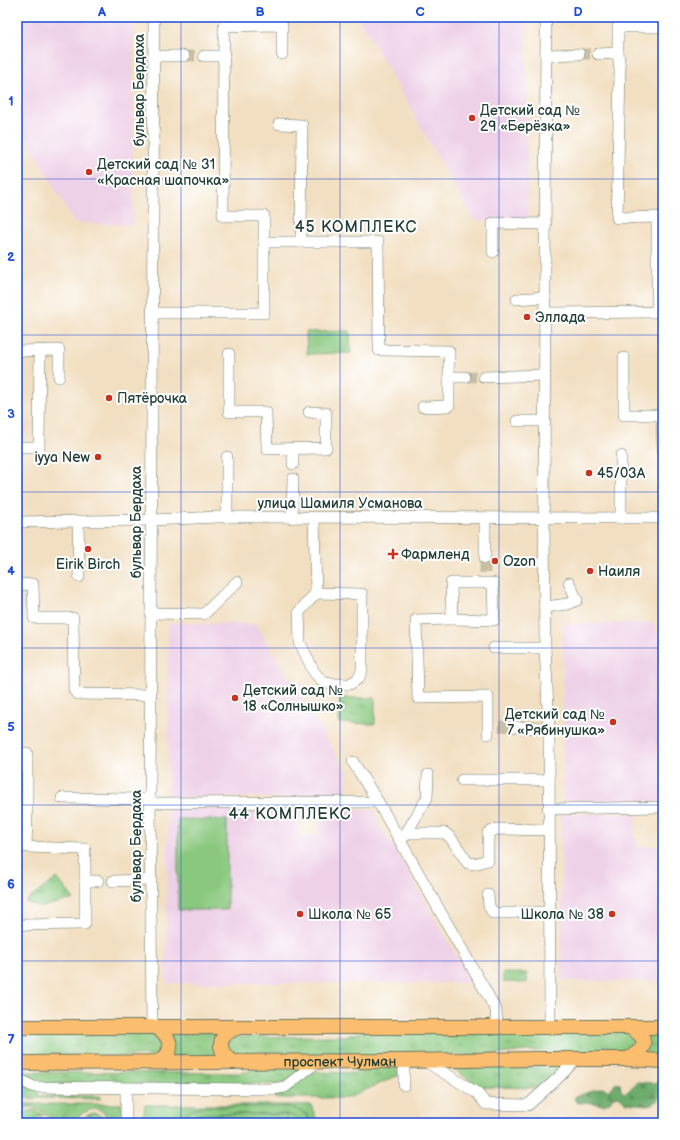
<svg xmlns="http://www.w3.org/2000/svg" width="680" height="1140" font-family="'Balsamiq Sans',sans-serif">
<defs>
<pattern id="grass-tufts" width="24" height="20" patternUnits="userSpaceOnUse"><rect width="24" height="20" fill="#89c87e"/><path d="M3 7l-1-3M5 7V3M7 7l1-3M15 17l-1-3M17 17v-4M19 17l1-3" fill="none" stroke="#6fa468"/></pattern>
<pattern id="forest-firs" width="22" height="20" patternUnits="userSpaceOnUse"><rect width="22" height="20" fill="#6eac6d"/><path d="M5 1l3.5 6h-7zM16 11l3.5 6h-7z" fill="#5a8d5a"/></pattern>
</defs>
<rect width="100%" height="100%" fill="#fff"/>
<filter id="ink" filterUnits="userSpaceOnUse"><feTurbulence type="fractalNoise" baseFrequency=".025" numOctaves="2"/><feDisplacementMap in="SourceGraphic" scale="8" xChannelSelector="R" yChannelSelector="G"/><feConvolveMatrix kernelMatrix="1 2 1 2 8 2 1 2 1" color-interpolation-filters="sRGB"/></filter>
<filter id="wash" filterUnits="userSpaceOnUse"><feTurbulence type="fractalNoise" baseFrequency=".012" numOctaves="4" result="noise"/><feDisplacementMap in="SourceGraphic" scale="16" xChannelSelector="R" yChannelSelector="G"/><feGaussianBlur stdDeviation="0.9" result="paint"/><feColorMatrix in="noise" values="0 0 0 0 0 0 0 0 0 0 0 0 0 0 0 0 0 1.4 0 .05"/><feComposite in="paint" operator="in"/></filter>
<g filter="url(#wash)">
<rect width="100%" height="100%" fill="#f2dfc1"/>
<g fill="#eed0e7">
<polygon points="17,17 133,17 133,225 74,223 17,120"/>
<polygon points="358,17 526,17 528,221 474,220"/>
<polygon points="168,623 256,624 347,772 346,798 168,797"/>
<polygon points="652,623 663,643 663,802 563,801 563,624"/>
<polygon points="319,806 352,806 352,810 376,810 377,823 393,846 472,983 166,983 168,809 300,807 300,835 319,835"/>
<polygon points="561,814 637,814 637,820 635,821 635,839 637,839 637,846 662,846 663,814 663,981 562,981"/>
</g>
<g fill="url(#grass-tufts)" stroke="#548259">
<polygon points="340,698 375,698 375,724 339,723"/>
<polygon points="57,878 74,899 41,907 25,902"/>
<polygon points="503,973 527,973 527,983 503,982"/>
<path d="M17,1032H150C159,1038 162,1044 157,1054L154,1056H17Z"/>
<path d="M170,1032L219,1033C210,1039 213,1048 216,1056L171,1057Z"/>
<path d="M360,1032H626L635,1039C636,1045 635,1047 630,1051H526L491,1055L234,1057L227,1045L229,1041L237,1037L345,1036Z"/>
<polygon points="645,1032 663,1032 663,1056 643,1056"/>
<polygon points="278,1066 302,1069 286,1082 278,1084 36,1084 17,1075 17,1072 238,1073"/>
<path d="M372,1067C382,1067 397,1063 399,1075L348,1098H274L275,1092L311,1073L319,1072L353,1073Z"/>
<polygon points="452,1067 565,1067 540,1088 479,1087"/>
<polygon points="17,1081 38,1091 39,1096 100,1096 100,1099 17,1098"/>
<path d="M17,1104H122L123,1123H104L105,1115L102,1111C87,1103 77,1123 63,1122C44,1122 30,1088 17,1122Z"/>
<polygon points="145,1105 311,1105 318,1123 312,1123 307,1115 301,1111 194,1109 182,1117 177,1123 142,1123"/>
<polygon points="31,1110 35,1110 43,1115 37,1118 32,1123 23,1123 22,1116 24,1113"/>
<path d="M93,1113L100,1115L101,1117L100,1123C93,1123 90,1120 81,1120L88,1115Z"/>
<polygon points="207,1113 286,1114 297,1117 304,1123 286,1123 286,1115 218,1114 218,1123 186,1123 194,1116"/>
</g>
<path fill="url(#forest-firs)" stroke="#467450" d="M637,1082L660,1083L662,1086V1093L657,1101L649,1105L626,1103L619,1096L613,1097L610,1102L604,1105L586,1102L579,1103L576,1102L574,1098C576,1096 600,1088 603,1088C605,1088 607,1090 609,1091L616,1083L620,1084L621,1090L624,1093L627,1092Z"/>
<g fill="#89c87e" stroke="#548259">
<polygon points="350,331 351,353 307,354 306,332"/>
<polygon points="178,819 227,820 227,910 178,910"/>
<path d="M202,1107H285C297,1108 306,1112 312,1123H304L297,1117L286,1114H200L194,1116L186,1123H177C184,1114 191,1109 202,1107Z"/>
<polygon points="218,1114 286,1115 286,1123 218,1123"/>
</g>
</g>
<g filter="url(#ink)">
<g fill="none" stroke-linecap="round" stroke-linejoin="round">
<g stroke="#c8bfa5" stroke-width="11" stroke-dasharray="11 5.5" stroke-linecap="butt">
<polyline points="579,54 598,54"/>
<polyline points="184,56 204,56"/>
<polyline points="465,377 484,377"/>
<polyline points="485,573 485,558"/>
<polyline points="499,726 515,727"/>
</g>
<g stroke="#697665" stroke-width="12">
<g id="minor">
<polyline points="546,17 544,517 545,648 549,728 550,1027"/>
<polyline points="598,54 618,53"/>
<polyline points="546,55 579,54"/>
<polyline points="154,56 184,56"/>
<polyline points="204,56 224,56"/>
<polyline points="264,242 301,242 302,125 279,124"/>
<polyline points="301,242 378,242 379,350 449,351 449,406 423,407"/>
<polyline points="493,252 493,223 546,224"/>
<polyline points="517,299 545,297"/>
<polyline points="152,313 264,313 264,216 223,216 224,26 282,25 282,54"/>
<polyline points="545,313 657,312 657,217 617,218 620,70 618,53 618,27 663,27"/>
<polyline points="17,351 59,350 59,377"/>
<polyline points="229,354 229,412 266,412 267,449 326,448 326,413 309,412"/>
<polyline points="624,358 624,415 662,415 663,450"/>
<polyline points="449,377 465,377"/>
<polyline points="484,377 545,375"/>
<polyline points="517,421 545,421"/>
<polyline points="17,447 39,447 40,350"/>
<polyline points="293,449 293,464"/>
<polyline points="621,456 621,518"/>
<polyline points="227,517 227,457"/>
<polyline points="292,518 293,479"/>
<polyline points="314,518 316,593 299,612 300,643 314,672 323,682 331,684 350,684 359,678 362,670 362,594 316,593"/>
<polyline points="485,518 485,558"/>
<polyline points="78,521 79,577"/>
<polyline points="17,522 152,520 218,517 663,518"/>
<polygon points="451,583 493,583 494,620 452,619"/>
<polyline points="17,585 33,584 34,618 73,618 74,690 77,694 151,695"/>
<polyline points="545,607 568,604 577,600 569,583"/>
<polyline points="151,613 204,614 237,582"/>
<polyline points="452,619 416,620 418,698 488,697 488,734"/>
<polyline points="494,648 545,648"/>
<polyline points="515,727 549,728"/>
<polyline points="17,753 27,753 27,816 26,847 85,849 85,924 17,925"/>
<polyline points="353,762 378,802 486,992 496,1010 497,1027"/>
<polyline points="462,780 549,780"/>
<polyline points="62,798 150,799"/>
<polyline points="151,803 378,802"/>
<polyline points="548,809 663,807"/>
<polyline points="407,833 445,833 450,837 468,863 474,864 488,860 488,833 497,829 549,830"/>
<polyline points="404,837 427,798 428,775"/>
<polyline points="85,881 98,881"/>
<polyline points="113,881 151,880"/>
<polyline points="488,895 489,906 493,913 513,913"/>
<polyline points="518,912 549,912"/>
<polyline points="152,1027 150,799 154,17"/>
<polyline points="404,1061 404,1085"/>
<polyline points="425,1061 477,1093 486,1104 528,1105 558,1078 576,1059"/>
<polyline points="17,1078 34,1087 272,1089 285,1087 318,1061"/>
<polyline points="126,1089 126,1123"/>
</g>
</g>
<g stroke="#697665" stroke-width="16">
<g id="major">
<polyline points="17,1027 663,1027"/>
<path d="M155,1027C166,1032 176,1046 165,1057C163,1059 159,1061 157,1062"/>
<path d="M627,1059C647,1049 650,1038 629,1027"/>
<path d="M232,1062C215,1048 218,1034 239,1027"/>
<path id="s1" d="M17,1063L404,1061L534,1059H627L663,1061"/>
</g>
</g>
<use href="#minor" stroke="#fff" stroke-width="11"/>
<use href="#major" stroke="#fabe6e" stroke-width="14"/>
</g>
</g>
<path fill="none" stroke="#1d4ed8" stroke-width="1" stroke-opacity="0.55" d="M181,17V1123M340,17V1123M499,17V1123M17,179H663M17,335H663M17,492H663M17,648H663M17,805H663M17,961H663"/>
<g fill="#c8321e" stroke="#fff" stroke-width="1.5">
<circle cx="472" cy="118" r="4"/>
<circle cx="89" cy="172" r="4"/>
<circle cx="527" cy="317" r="4"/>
<circle cx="109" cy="398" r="4"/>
<circle cx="98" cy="457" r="4"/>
<circle cx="589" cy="473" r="4"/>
<circle cx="88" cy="549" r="4"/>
<path d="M391 548h4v4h4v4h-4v4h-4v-4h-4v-4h4z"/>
<circle cx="495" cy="561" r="4"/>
<circle cx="590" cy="571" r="4"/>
<circle cx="235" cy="698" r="4"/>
<circle cx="613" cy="722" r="4"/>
<circle cx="300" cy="914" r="4"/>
<circle cx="612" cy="914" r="4"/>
</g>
<g text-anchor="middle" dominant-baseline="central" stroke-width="4" stroke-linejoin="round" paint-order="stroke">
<g font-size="14" fill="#1f3d34" stroke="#fff">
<text transform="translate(139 90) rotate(-90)">бульвар Бердаха</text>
<text x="340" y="503">улица Шамиля Усманова</text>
<text transform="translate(136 522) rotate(-90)">бульвар Бердаха</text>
<text transform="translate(136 846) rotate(-90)">бульвар Бердаха</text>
<text stroke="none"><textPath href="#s1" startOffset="323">проспект Чулман</textPath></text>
</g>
<g font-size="14" fill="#1f3d34" stroke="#fff" text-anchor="start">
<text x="480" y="110">Детский сад №<tspan x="480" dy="16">29 «Берёзка»</tspan></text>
<text x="97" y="164">Детский сад № 31<tspan x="97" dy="16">«Красная шапочка»</tspan></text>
<text x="535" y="317">Эллада</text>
<text x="117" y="398">Пятёрочка</text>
<text x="90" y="457" text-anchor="end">iyya New</text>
<text x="597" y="473">45/03А</text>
<text x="401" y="554">Фармленд</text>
<text x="503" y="561">Ozon</text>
<text x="88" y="564" text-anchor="middle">Eirik Birch</text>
<text x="598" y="571">Наиля</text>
<text x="243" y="690">Детский сад №<tspan x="243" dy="16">18 «Солнышко»</tspan></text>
<text x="605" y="714" text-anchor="end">Детский сад №<tspan x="605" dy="16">7 «Рябинушка»</tspan></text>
<text x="308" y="914">Школа № 65</text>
<text x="604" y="914" text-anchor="end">Школа № 38</text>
</g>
<g font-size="16" letter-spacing="1" fill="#1f3d34" stroke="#fff">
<text x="356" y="227">45 КОМПЛЕКС</text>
<text x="290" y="814">44 КОМПЛЕКС</text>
</g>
</g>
<rect width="680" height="1140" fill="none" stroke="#fff" stroke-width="44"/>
<rect x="22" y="22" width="636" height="1096" fill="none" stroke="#1d4ed8" stroke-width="1.5"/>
<g font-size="13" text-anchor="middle" font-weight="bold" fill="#1d4ed8">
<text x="102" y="16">A</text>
<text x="260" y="16">B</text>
<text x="420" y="16">C</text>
<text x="578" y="16">D</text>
<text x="11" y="105">1</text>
<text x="11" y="261">2</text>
<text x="11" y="418">3</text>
<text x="11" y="575">4</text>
<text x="11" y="731">5</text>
<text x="11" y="888">6</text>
<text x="11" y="1044">7</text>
</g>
</svg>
